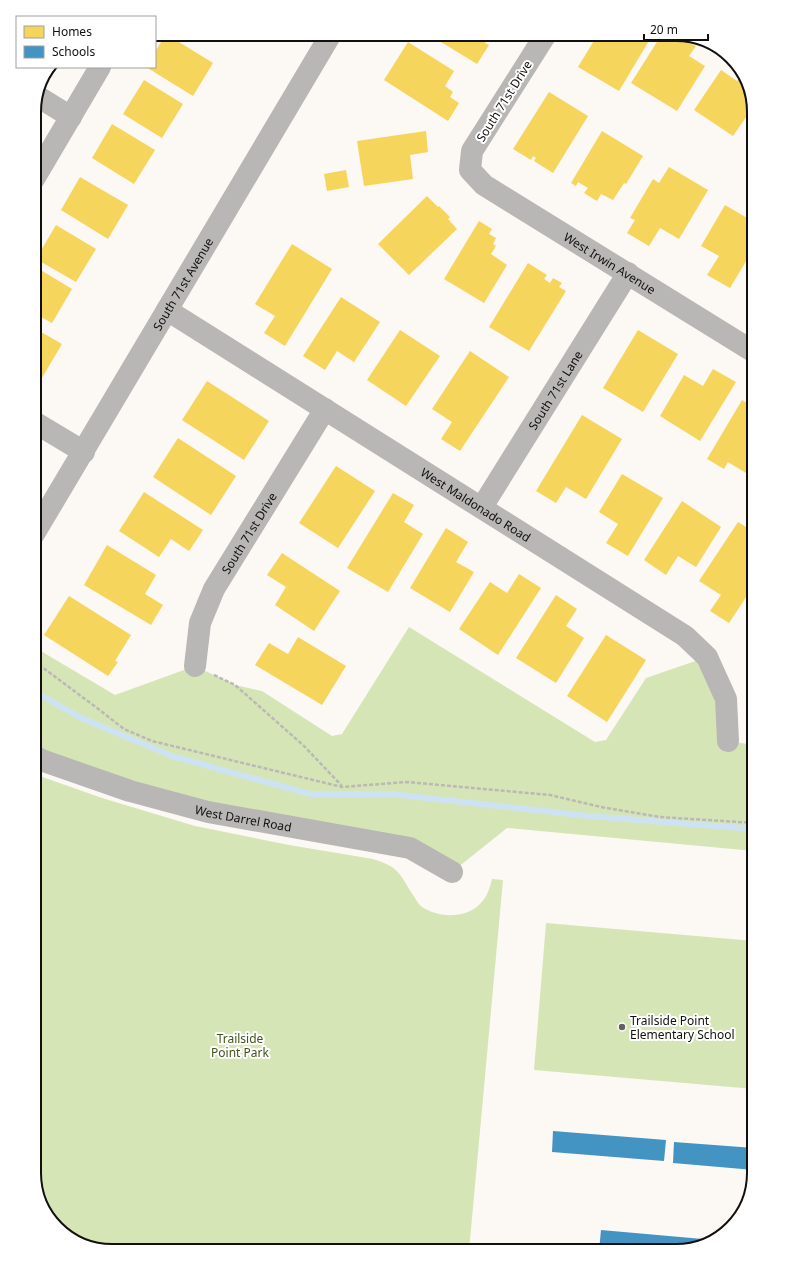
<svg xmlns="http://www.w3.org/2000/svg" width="788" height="1285" font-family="'Noto Sans',sans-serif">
<rect width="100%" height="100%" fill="#fcf8f4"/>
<g fill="#d6e5b6">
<polygon points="409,627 595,742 606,740 646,678 707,657 728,741 754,745 754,851 507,828 452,872 410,848 208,812 34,756 34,647 115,695 195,666 235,685 262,691 332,736 342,734"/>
<path d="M34,774L102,798L195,826L289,845L373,859C399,867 399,873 413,895C416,899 418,904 422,907C439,918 465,919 480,904C487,897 490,888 492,879L503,880L469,1251H107L69,1238L42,1208L34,1173Z"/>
<polygon points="546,923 754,941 754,1089 534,1070"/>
</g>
<g fill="#f6d55c">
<polygon points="166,34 213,63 193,96 146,67 155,67 155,52"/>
<polygon points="428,34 497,34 494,40 489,37 485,43 489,45 477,64"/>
<polygon points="598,34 653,34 619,91 578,67"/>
<polygon points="662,34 682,34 692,38 689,43 696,46 689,56 705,66 677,111 631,83"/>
<polygon points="408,42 454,71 445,86 453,92 450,97 459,103 448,121 384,80"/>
<polygon points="721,70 737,81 742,73 746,77 753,107 733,136 694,110"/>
<polygon points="144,80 183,104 162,138 123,114"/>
<polygon points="549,92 588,116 553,173 534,161 536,158 533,156 531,160 513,149"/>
<polygon points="112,124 155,150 134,184 92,158"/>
<polygon points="426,131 428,152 410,155 413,179 364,186 357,141"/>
<polygon points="602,131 643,156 626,184 624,183 613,200 601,194 597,201 584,193 588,188 578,182 576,186 571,183"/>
<polygon points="669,167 708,190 679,239 660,228 649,246 627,233 635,220 630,218 653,179 659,183"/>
<polygon points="346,170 349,187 327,191 324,174"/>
<polygon points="80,177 128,205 108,239 61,210"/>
<polygon points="427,196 438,207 439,206 450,217 448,219 457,229 409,275 378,244"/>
<polygon points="725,205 754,222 754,248 730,288 707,275 719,256 701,246"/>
<polygon points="479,221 492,229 489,234 496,238 493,244 496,246 491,254 507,265 484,303 444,279"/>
<polygon points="56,225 96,249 76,282 36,259"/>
<polygon points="292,244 332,269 285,346 264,333 275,316 255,304"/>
<polygon points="528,263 547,275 544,279 550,283 553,278 562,283 559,287 566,291 529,351 489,327"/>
<polygon points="34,266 72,289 52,323 34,313"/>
<polygon points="341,297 380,322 354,362 337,351 325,370 303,356"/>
<polygon points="34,328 62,344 40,381 34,378"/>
<polygon points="400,330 440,356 406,406 367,380"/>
<polygon points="638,330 678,354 643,412 603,388"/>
<polygon points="470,351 509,377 460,451 441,439 452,422 432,409"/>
<polygon points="713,369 736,382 700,441 660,416 684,375 703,386"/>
<polygon points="207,381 269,421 244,460 182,420"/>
<polygon points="742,400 754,407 754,471 751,476 728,462 724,469 707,459"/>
<polygon points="582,415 622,439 586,499 566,487 556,503 536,491"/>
<polygon points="178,438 236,476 211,515 153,477"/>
<polygon points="336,466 375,491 338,548 299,523"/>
<polygon points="622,474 663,498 628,556 606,543 618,524 599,512"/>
<polygon points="144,492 203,530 189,551 171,539 159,557 119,531"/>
<polygon points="393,493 414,505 404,522 423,534 388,592 347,568"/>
<polygon points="682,501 721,527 696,567 678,556 666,575 644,560"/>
<polygon points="738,522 754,532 754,585 729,623 710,611 721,595 699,581"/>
<polygon points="446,528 468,542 456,562 474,572 450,612 410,588"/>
<polygon points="107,545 156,575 145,594 163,605 151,625 84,585"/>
<polygon points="282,553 340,591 314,631 275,605 286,587 267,575"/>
<polygon points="519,574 541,588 498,655 459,629 490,582 507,593"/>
<polygon points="556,595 577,609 566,626 584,638 556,683 516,658"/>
<polygon points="69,596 131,635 115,661 118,662 108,676 44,635"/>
<polygon points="606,635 646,660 607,722 567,696"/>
<polygon points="298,637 346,666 322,705 255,665 269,643 288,654"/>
</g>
<g fill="#4393c3">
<polygon points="553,1131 666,1140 664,1161 552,1152"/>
<polygon points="674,1142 754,1148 754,1170 673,1163"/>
<polygon points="601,1230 714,1240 711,1243 676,1251 599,1251"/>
</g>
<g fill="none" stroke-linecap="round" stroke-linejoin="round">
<polyline stroke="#cde3f3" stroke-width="6" points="34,691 79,717 172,756 310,794 391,794 589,816 754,829"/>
<g stroke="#bbb8b6" stroke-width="2.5" stroke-dasharray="4 2" stroke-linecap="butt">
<polyline points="34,661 97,708 124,729 152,741 342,787 407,782 550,795 601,807 660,817 754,823"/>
<polyline points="214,675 235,685 260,707 304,746 342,786"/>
</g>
<g stroke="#b8b7b5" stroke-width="22">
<path id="s1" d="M546,34L472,151L470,170L484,185L754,352"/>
<polyline points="37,96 71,117"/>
<polyline points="34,179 100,67"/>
<path id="s2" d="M167,310L685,636L707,657L726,699L728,741"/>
<polyline points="34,422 84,452"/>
<path id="s3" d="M482,507L628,273"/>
<path id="s4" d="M34,534L331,34"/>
<path id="s5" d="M195,666L200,623L214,589L325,409"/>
<path id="s6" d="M34,756L44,761L130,791L208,812L410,848L452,872"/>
</g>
</g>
<circle fill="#64615e" stroke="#fff" stroke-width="1.5" cx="622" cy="1027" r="4"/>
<g text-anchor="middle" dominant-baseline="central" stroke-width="4" stroke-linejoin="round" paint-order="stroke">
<g font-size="12" fill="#12100e" stroke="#fff">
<text transform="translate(504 101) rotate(-58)">South 71st Drive</text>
<text stroke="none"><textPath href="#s1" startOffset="326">West Irwin Avenue</textPath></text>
<text stroke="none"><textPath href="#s4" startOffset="291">South 71st Avenue</textPath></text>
<text stroke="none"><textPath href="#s3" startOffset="138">South 71st Lane</textPath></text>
<text stroke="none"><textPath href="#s2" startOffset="365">West Maldonado Road</textPath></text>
<text stroke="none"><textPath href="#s5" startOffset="146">South 71st Drive</textPath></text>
<text stroke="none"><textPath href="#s6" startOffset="219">West Darrel Road</textPath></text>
</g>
<g font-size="12" fill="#12100e" stroke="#fff" text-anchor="start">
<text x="630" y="1020">Trailside Point<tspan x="630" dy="14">Elementary School</tspan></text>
</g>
<g font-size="12" fill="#405517" stroke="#fff">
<text x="240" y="1038">Trailside<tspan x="240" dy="14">Point Park</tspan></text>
</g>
</g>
<path d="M0 0H788V1285H0ZM112 41H676A71 71 0 0 1 747 112V1173A71 71 0 0 1 676 1244H112A71 71 0 0 1 41 1173V112A71 71 0 0 1 112 41Z" fill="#fff" fill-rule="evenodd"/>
<path fill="none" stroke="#12100e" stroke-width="2" d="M112 41H676A71 71 0 0 1 747 112V1173A71 71 0 0 1 676 1244H112A71 71 0 0 1 41 1173V112A71 71 0 0 1 112 41Z"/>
<rect x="16" y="16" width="140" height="52" fill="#ffffff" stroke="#a09f9f"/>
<rect x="24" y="26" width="20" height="12" fill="#f6d55c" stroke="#a09f9f"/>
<text x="52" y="36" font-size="12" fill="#12100e">Homes</text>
<rect x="24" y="46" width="20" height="12" fill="#4393c3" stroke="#a09f9f"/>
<text x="52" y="56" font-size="12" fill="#12100e">Schools</text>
<path d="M644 34v6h64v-6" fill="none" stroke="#12100e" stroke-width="2"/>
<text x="650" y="34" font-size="12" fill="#12100e" stroke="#ffffff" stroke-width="3" paint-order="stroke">20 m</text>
</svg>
